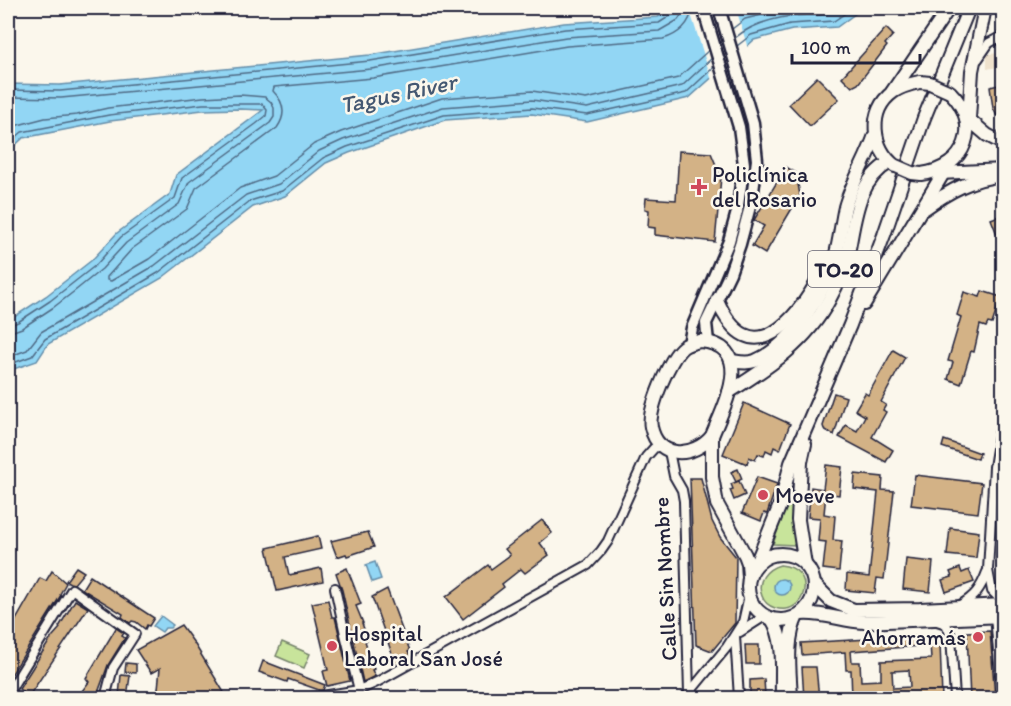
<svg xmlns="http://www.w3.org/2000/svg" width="1011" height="706" font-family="Itim,sans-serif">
<rect width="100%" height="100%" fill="#fbf7ec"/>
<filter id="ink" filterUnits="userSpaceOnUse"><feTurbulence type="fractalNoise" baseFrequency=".0167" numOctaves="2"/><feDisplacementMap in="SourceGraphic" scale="12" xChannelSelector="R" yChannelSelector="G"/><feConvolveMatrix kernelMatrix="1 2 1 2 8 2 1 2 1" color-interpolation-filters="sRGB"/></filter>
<g filter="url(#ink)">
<polygon fill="#efe2cd" points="1003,53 1003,66 987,69 987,54"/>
<g fill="#c8e49b" stroke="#75836b" stroke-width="1.5">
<polygon points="791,491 795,545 773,544"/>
<path d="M780,565C819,568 806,618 775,608C769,606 764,602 762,596C756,581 766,569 780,565Z"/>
<polygon points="282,642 310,654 304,668 276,656"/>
</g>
<g fill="#92d6f4" stroke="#658eaa" stroke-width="1.5">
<polygon points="673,8 863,8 837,27 792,30 754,40 689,98 587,122 532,114 445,120 349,153 326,163 285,196 253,207 162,278 48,344 37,361 8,371 8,321 46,296 92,260 117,233 170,194 176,175 263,110 240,109 203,110 110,121 23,138 8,152 8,84 60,85 370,55 564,23 658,17"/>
<polygon points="375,562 381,579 372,582 366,565"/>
<circle cx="782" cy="587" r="8"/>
<polygon points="161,616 173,625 170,628 165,628 162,632 153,626"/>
</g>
<polygon fill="#fbf7ec" points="689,8 736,8 748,49 712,81"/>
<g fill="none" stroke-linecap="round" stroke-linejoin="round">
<g stroke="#4f6a85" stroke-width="1.5">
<path d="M692,8C691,24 678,35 663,39L567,46L373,78L274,87L273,91C284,102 287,114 277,128L196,188L187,209L132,249L107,277V280L111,281L149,259L240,188L274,176L314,144L341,132L442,98L532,91L586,99L678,78L709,50"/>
<polyline points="732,29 745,19 790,8"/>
<path d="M735,38C750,25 771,19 791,16C808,14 826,18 840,8"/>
<polyline points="737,46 751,35 790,24 834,21 853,8"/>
<polyline points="8,90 60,91 370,61 565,29 659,23 673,14 675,8"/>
<polyline points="8,97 61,98 371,69 566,37 659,31 678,20 682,14 683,8"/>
<polyline points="8,134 18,125 45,118 77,115 108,108 203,97 240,95 265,97 271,102 274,108 274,117 270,123 189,182 179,204 126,243 102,269 76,290 54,307 22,328 8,333"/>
<polyline points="8,144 22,132 109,115 203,104 262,104 267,110 266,116 256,124 182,178 175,198 121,237 96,265 50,301 18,322 8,326"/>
<polyline points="8,357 27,350 41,332 154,266 246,195 279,184 319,151 343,140 443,107 532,100 587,108 682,86 711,59"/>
<polyline points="8,365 32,356 45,339 158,273 250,201 282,191 323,158 347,147 444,115 532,108 587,115 686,93 714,67"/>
</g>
</g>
<g fill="#d3b286" stroke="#22223b" stroke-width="1.5" fill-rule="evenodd">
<polygon points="886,28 893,35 885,44 887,46 858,84 852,87 842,77"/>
<polygon points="817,77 839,99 810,126 789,104"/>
<polygon points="1003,84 1004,89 1004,117 997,116 993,108 990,87"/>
<polygon points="679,151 711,153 721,177 715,242 655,235 655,228 648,227 649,210 645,209 646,198 676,200"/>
<polygon points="786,167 796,173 800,195 765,254 752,246 764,226 754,220"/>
<polygon points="1004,214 1004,250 1003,250 991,219"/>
<polygon points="982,291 1001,297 992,324 988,323 986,327 980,325 974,352 971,351 961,384 948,379 953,362 948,361 961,317 957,315 964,292 980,297"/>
<polygon points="893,350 905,357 881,402 886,405 883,410 886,412 872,437 893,450 886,462 839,437 846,425 857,431 865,416 855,410 865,393 868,395"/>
<polygon points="834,393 846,397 834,435 824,429 823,426"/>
<polygon points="744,403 790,424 780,450 774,447 772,453 766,450 764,456 758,454 755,460 749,457 747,464 723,454"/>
<polygon points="944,440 980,453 978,459 942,447"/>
<polygon points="826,465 842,467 839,495 826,493 824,514 835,516 833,540 842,541 839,571 823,569 826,542 818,541 820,518 808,517 811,487 823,489"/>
<polygon points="738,469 742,479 736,482 731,472"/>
<polygon points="855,474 883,477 882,490 894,491 884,579 877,578 875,593 846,590 847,574 869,577 878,492 854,489"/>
<polygon points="915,475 982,483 978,513 911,505"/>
<polygon points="757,477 777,484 767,514 764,513 761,521 742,513"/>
<polygon points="690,478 701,478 712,521 720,537 736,557 735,623 712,651 696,645"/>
<polygon points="739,481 745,495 734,500 730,490 733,489 731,484"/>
<polygon points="542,520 552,533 540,543 549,555 525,573 521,569 502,584 504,587 463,619 446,597 488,565 491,569 510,555 505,549"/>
<polygon points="950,528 979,532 976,558 947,555"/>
<polygon points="368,532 374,547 347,556 346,554 337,557 331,541"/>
<polygon points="318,536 321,549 285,557 289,575 321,568 323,581 277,591 267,548"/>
<polygon points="906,559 933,562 930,592 903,589"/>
<polygon points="76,567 84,572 74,584 70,583 66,581"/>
<polygon points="347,568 361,604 356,606 363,623 362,623 365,632 364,633 367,640 365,641 374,669 372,670 375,676 363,682 342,590 336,573"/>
<polygon points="960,568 962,573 969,570 974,582 946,592 942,580 952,577 950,572"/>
<polygon points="52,571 66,583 60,594 61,595 8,680 8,634 40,578 46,581"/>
<polygon points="90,576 154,618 149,626 147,625 145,629 136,622 132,621 130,623 122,617 123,614 82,589"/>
<polygon points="387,589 410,651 408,652 411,656 396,665 372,597"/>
<polygon points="75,600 88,608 27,699 21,694 23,692 19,689 52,637 60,628 59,627"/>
<polygon points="328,600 332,617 335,617 350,681 327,686 323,671 328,670 312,603"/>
<polygon points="181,625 194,643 228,699 157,699 160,668 151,673 136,650"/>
<polygon points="116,628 124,633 122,636 125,638 108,665 99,690 100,694 97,699 82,699 85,695 82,691 89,682 86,678"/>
<polygon points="990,631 995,699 970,699 967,632"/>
<path d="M920,636V646L851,651L852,662H860L861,681L881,680V661L931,659L930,643L940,642L942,699H933V697L908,699V694L893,695V699H852L851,670H846L845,652L802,655L801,643ZM909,670L910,687L893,688L892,671Z"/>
<polygon points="745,645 759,645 759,664 746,664"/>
<polygon points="263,661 325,685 323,690 319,690 288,679 287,682 259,672"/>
<polygon points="126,663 136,664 136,673 125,672"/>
<polygon points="802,667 816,667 819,699 804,699"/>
<polygon points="121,675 130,676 127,697 119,696"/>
<polygon points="764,679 765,695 750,696 750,680"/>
</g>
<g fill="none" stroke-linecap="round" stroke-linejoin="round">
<g stroke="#22223b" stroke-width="12">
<g id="minor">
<polyline points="978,59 989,43 1004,35"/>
<polyline points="1004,406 994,467 988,570 992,591 1004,603"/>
<polyline points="669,451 674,476 682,490 684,501 689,694"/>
<polyline points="335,588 345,634 359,690"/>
<path d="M960,605C975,597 981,588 987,572"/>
<polyline points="995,616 1002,698"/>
<polyline points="937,621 946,624 951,636 955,698"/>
<polyline points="740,632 765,616"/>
<polyline points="735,636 739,698"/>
<polyline points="9,692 72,589 135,634 113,668 105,698"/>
<polyline points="310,698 359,690 377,682 588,565 601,551 608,541 646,457 654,448 663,445"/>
<polyline points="685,698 727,647 743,622 749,595"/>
</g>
</g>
<g stroke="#22223b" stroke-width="15">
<g id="secondary">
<polyline points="708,342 706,323 730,273 740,244 752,199 757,160 753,123 719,8"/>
<polyline points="689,344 692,328 729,241 737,212 744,164 739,127 703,8"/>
</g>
</g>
<g stroke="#22223b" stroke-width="16">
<g id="primary">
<polyline points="892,92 949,8"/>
<polyline points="969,119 972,71 985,8"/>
<path d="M924,209C949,191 972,178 1004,175"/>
<polyline points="864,304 947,167"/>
<path d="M700,341C757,346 724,406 712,436C694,458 658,460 651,427C647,411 670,357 683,347C688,343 695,342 700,341Z"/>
<polyline points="712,436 712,477 717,504 745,555 748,563 749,577"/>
<polyline points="805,444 801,462 798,520 805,565"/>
<circle cx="781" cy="587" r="33"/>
<polyline points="756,564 780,505 791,463 850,325 884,235 924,118 969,8"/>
<polyline points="814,584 831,601 854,610 920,609 1004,605"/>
<path d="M801,614C822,612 843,621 864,622L1004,616"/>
<path d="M772,619C786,641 781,673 782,698"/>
<path d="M791,698C790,671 785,641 797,616"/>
</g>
</g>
<g stroke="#22223b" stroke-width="16">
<g id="trunk">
<polyline points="966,117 987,135 1004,144"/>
<path d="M895,166C872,148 867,111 893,92C901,86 910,84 920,82"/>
<polyline points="939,173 1004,170"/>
<path d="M921,174C966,169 983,124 950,92"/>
<path d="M717,300C751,378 798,318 822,273"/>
<path d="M732,361C739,362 747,364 755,361C790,347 825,293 835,257C840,241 841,224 845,207C852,182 867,159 875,135"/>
<path d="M729,392C769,367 807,342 829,300C836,287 843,273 847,258C855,223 855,182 890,162"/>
</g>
</g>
<use href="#minor" stroke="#fbf7ec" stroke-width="8"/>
<use href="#secondary" stroke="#fbf7ec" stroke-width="10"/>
<use href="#primary" stroke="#fbf7ec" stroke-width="12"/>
<use href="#trunk" stroke="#fbf7ec" stroke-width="12"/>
<g stroke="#22223b" stroke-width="16" stroke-linecap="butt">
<g id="trunk-bridge">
<polyline points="920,82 930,83 950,92"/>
<polyline points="896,166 912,173 921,174"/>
</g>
</g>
<use href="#trunk-bridge" stroke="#fbf7ec" stroke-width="12"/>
</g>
</g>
<g fill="#d1495b" stroke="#fbf7ec" stroke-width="2">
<path d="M696 178h6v6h6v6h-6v6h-6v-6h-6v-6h6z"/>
<circle cx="763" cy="495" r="6"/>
<circle cx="978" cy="637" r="6"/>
<circle cx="332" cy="646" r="6"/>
</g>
<g text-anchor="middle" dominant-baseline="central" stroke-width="5" stroke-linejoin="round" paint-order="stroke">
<rect fill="#fbf7ec" stroke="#636270" stroke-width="1.5" x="808" y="251" width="72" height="36" rx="4.5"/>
<g font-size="21" font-weight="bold" fill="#22223b">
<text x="844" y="269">TO-20</text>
</g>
<g font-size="22" fill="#22223b" stroke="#fbf7ec" text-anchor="start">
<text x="712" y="174">Policlínica<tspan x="712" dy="25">del Rosario</tspan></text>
<text x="775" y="495">Moeve</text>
<text x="344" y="633">Hospital<tspan x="344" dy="25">Laboral San José</tspan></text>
<text x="966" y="637" text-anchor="end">Ahorramás</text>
</g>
<g font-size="22" fill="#22223b" stroke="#fbf7ec">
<text transform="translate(665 579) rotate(-93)">Calle Sin Nombre</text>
</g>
<g font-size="24" font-style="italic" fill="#445872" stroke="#fbf7ec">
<text transform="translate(398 93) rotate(-12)">Tagus River</text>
</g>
</g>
<rect width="1011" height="706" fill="none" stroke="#fbf7ec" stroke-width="30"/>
<rect x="15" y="15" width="981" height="676" fill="none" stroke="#22223b" stroke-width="2" filter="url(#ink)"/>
<path d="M792 54v9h128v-9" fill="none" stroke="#22223b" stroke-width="3"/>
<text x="801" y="54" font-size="18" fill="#22223b" stroke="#fbf7ec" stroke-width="4.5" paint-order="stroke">100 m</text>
</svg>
